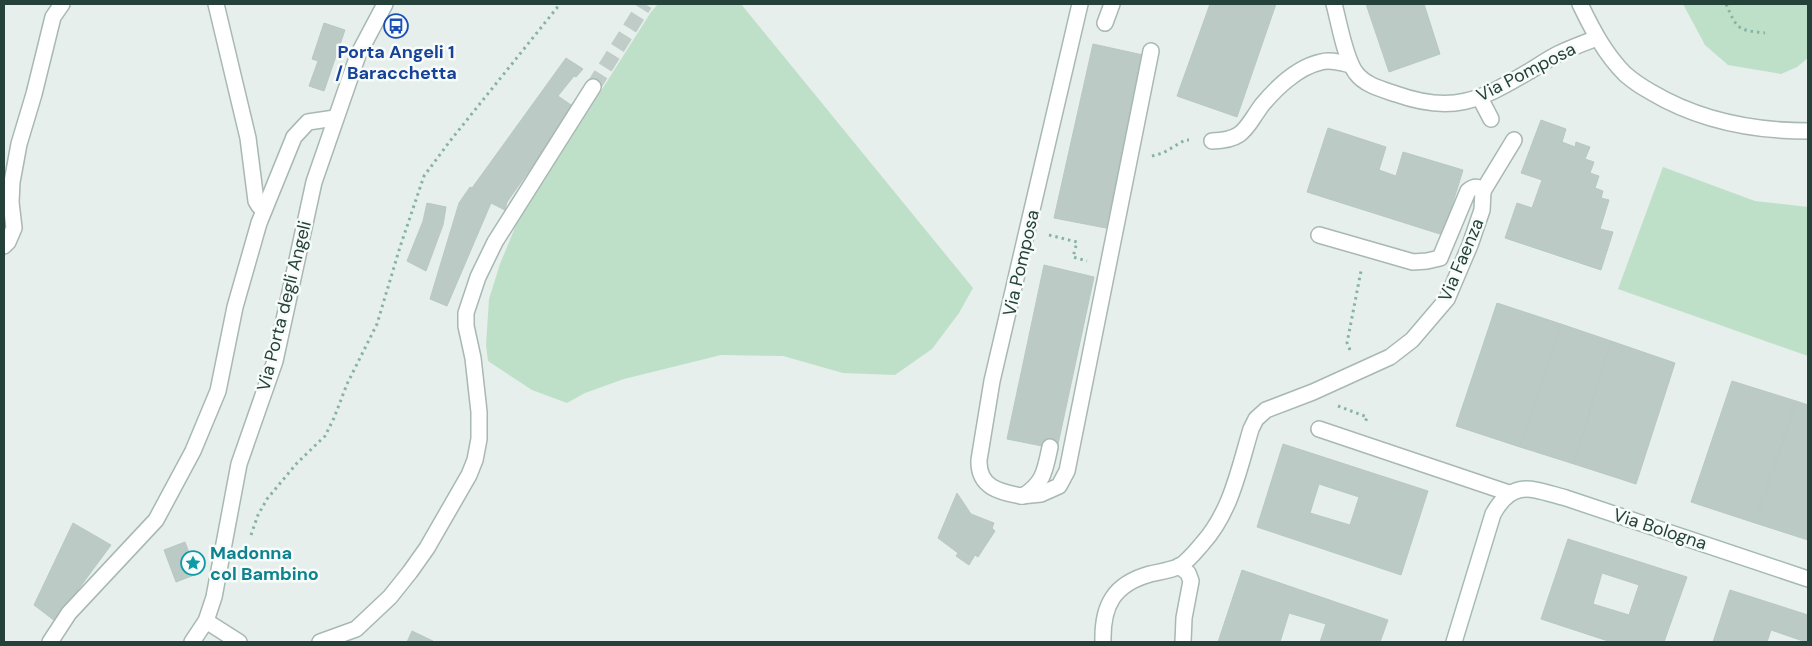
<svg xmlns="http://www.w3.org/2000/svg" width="1812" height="646" font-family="'DM Sans',sans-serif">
<rect width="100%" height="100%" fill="#e6efeb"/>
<g fill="#bfe0c8">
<polygon points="658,4 741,4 973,288 959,313 932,349 895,375 843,373 783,356 721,355 624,379 585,393 567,403 532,390 488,361 486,345 489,299 500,264 516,225 651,12"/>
<polygon points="1683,4 1808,4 1808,58 1797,67 1781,74 1728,65 1705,45"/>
<polygon points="1663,167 1755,201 1808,207 1808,356 1618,289"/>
</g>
<g fill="#bbcac4" stroke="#b8c9c2" fill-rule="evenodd">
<polygon points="1210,4 1276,4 1237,117 1177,96"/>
<polygon points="1366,4 1424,4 1440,54 1389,72"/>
<polygon points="324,23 345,30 324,91 309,86 318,61 312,59"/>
<polygon points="1093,44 1143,55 1106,228 1054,218"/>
<polygon points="566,58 583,69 576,77 574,76 558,96 574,107 507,202 505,210 491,203 447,306 430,299 459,203 470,187 472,188"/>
<polygon points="1541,120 1566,129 1562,142 1575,147 1576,142 1590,147 1585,159 1594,162 1590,173 1599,176 1595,188 1603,191 1601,198 1609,200 1600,229 1613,232 1601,270 1505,238 1517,203 1532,208 1542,180 1521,173"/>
<polygon points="1328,128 1386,147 1379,170 1396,176 1403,152 1463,170 1443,235 1307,192"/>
<polygon points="427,203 446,207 443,225 426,271 407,261 423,221"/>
<polygon points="1044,265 1094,277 1057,449 1007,439"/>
<polygon points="1497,303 1561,324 1520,447 1456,426"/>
<polygon points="1561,324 1611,341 1574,464 1520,447"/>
<polygon points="1611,341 1675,363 1636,484 1574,464"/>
<polygon points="1732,381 1796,401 1755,523 1691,502"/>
<polygon points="1796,401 1808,405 1808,540 1755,523"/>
<path d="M1283,444L1428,491L1401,575L1257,527ZM1319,484L1359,497L1350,525L1310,513Z"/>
<polygon points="957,493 971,514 994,523 992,528 995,531 978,557 975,555 969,565 956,556 958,553 938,538"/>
<polygon points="73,523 111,545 55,621 34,605"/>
<path d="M1568,539L1687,577L1664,642H1611L1541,619ZM1602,573L1639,585L1629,615L1593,604Z"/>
<polygon points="185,542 197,574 176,582 164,550"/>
<polygon points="1242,570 1388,620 1380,642 1320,642 1326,624 1289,613 1280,642 1218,642"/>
<polygon points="1730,590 1808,615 1808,642 1803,642 1803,641 1771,630 1767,642 1713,642"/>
<polygon points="412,631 433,641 432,642 407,642"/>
</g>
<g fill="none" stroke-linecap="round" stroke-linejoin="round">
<polyline stroke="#bfccc8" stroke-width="15" stroke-dasharray="15 8" stroke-linecap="butt" points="593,87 645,4"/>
<g stroke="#a8b8b2" stroke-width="18">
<g id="lane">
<polyline points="4,246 8,242 14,228 11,202 12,182 19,144 34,94 53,17 62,4"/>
<polyline points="1021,496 1041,494 1059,486 1067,471 1151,51"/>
<path d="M1023,496C1044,483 1045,470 1050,447"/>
</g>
</g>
<g stroke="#a8b8b2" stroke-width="18">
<g id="street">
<polyline points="216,4 248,138 256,201 259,206 264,210"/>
<path d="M1334,4C1339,22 1345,59 1356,73C1365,85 1381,89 1396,94C1452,114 1479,101 1528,72C1538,66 1548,59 1558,54C1570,48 1584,43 1597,38"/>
<path d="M1580,4C1592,29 1605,54 1625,74C1633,81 1642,87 1651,92C1698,120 1753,131 1808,131"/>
<polyline points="1105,23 1112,4"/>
<polyline points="1480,98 1491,119"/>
<path d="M1212,141C1245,140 1245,128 1262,105C1276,88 1298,67 1321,62C1330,59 1342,63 1351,65"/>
<polyline points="1483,191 1514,140"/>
<polyline points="1319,429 1509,493"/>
<path d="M1021,496C999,492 978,487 979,460L992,381L1080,4"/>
<polyline points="1179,566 1188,573 1191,581 1184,618 1183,642"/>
<polyline points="206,621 239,642"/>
<polyline points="50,642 69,613 156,520 193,451 218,391 235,307 259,223 294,137 308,122 335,118"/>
<polyline points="192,642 206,621 214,597 239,464 275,361 314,182 358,55 385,4"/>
<polyline points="320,642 356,629 390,597 410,572 427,548 469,475 475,460 479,439 479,412 473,358 466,326 466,313 478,277 495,242 593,87"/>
<path d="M1103,642C1102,605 1114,584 1150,574C1159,572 1172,570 1180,566C1188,561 1196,551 1202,544C1231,512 1239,469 1251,429L1256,419L1266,410L1313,392L1390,357L1412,340L1447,299L1470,245L1482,210L1483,191C1478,186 1474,186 1468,191L1440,258L1427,261L1413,262L1319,235"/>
</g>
</g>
<g stroke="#a4bbb3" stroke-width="18">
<path id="secondary" d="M1454,642L1493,514C1513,478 1532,489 1566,498L1808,579"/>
</g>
<g stroke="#86b3a5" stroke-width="3" stroke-dasharray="2.5 4" stroke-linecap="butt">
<path d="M1726,4C1737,29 1737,30 1765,33"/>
<polyline points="1152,156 1163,153 1185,140 1189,140"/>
<polyline points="1049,235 1077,242 1073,257 1087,261"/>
<polyline points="1350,350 1347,343 1361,271"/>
<polyline points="1338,406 1367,417 1365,423"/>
<polyline points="251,535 258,515 267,499 297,463 325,436 334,418 347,384 377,324 400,247 424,176 450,141 560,4"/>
</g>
<use href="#lane" stroke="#fff" stroke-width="15"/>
<use href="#street" stroke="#fff" stroke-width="15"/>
<use href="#secondary" stroke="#fff" stroke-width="15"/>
</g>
<defs>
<g id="bus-ring" transform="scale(1.25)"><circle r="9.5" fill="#f7fbf9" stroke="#1a4fb4" stroke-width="1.5"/><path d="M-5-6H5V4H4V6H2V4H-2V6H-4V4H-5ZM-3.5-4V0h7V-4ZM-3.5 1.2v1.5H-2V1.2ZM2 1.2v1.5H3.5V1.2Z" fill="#1a4fb4"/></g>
<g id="sight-ring" transform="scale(1.25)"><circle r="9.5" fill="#f7fbf9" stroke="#0f9aa8" stroke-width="1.5"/><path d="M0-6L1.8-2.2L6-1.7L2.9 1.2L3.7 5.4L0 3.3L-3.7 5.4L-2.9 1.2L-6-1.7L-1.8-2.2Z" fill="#0f9aa8"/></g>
</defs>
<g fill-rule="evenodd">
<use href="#bus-ring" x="396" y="26"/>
<use href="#sight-ring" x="193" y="563"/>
</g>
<g text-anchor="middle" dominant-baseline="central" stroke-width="5" stroke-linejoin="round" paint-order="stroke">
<g font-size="18" font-weight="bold" fill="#164399" stroke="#f7fbf9">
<text x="396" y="52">Porta Angeli 1<tspan x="396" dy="21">/ Baracchetta</tspan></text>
</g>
<g font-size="18" fill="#24423a" stroke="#f7fbf9">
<text transform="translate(1526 72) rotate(-27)">Via Pomposa</text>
<text transform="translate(1461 260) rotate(-67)">Via Faenza</text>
<text transform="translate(1021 263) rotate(-77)">Via Pomposa</text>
<text transform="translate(284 306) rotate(-76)">Via Porta degli Angeli</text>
<text transform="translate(1660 529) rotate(18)">Via Bologna</text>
</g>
<g font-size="18" font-weight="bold" fill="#0d838f" stroke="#f7fbf9" text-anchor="start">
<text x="210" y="553">Madonna<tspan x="210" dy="21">col Bambino</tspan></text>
</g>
</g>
<rect width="1812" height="646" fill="none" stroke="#24423a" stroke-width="10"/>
</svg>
